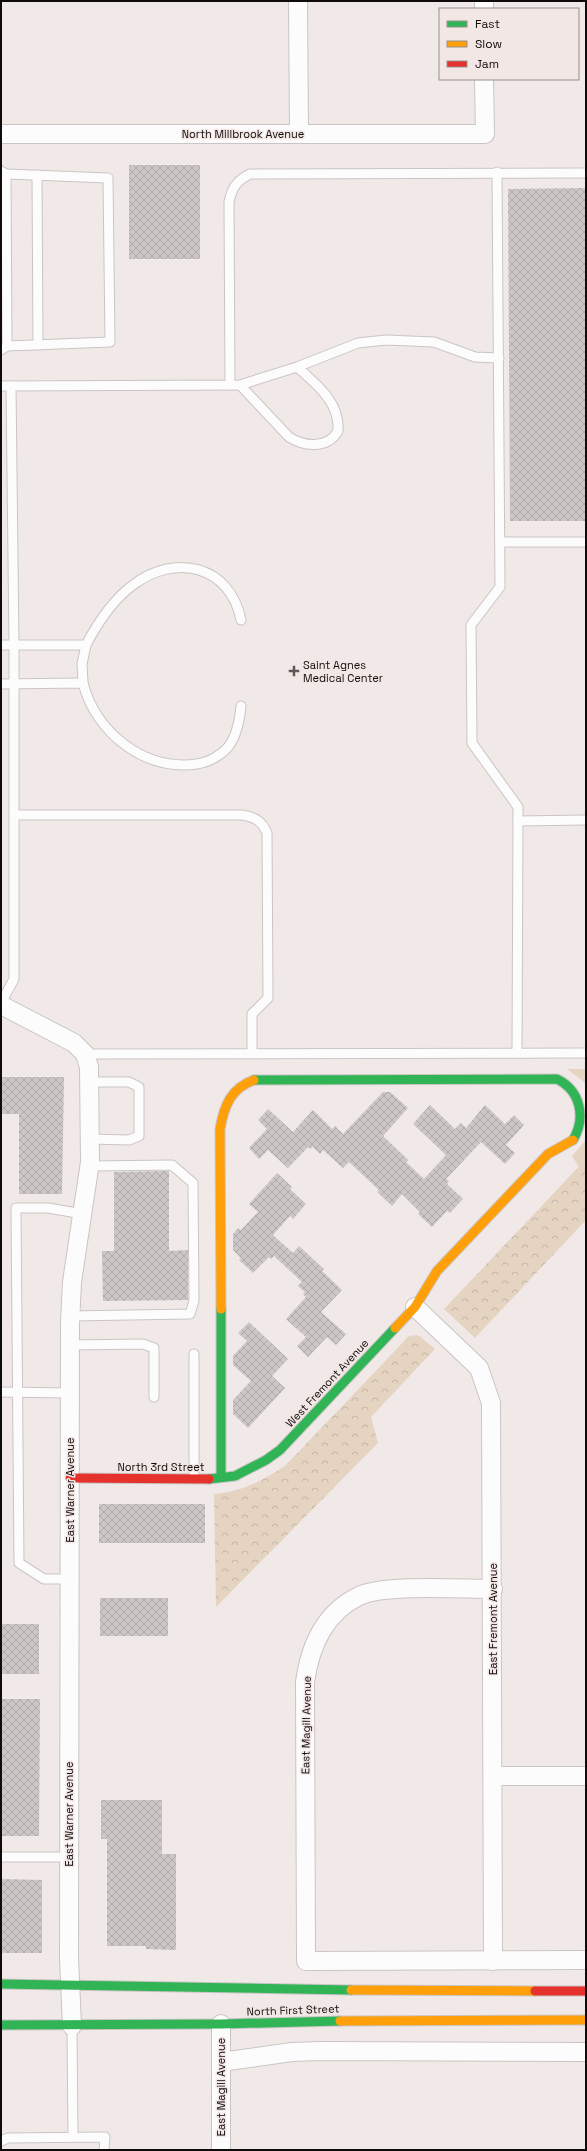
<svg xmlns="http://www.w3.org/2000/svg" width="587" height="2151" font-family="'Space Grotesk',sans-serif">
<defs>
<pattern id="park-crowns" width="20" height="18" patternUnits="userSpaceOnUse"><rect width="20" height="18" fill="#e6d4c2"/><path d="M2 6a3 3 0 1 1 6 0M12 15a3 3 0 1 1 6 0" fill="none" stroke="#c4b5a5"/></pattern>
<pattern id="building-cross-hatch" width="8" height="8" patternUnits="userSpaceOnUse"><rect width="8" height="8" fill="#ccc7c6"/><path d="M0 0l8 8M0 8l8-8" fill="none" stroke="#aeaaa9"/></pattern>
</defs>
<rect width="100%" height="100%" fill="#f0e9e8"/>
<g fill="#e6d4c2">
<polygon points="567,1069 586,1069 586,1087 585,1083"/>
<polygon points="586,1140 586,1159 579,1167 572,1156"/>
</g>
<g fill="url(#park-crowns)">
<polygon points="586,1159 586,1220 475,1338 444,1309"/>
<path d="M418,1335L435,1349L371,1417L378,1443L216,1607L214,1494C243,1491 263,1481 286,1465L409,1336Z"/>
</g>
<g fill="url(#building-cross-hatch)">
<rect x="129" y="165" width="71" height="94"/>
<polygon points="586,188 586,521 510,521 508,189"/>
<polygon points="1,1077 64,1077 62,1194 19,1194 19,1114 1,1114"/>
<polygon points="383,1092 390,1092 408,1108 383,1136 408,1160 406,1162 424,1179 446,1155 413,1124 430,1105 455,1129 461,1123 466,1128 485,1105 505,1124 514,1115 524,1125 506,1145 515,1153 505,1164 481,1142 446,1179 449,1181 447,1184 463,1199 450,1213 447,1211 432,1227 418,1214 420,1212 402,1194 392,1206 377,1192 379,1190 349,1162 343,1168 323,1150 320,1154 313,1147 310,1149 308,1147 288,1168 268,1150 259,1159 249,1148 267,1129 258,1120 268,1109 293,1132 313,1110 332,1129 335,1126 343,1134"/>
<polygon points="169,1171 169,1251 188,1250 188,1300 103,1301 102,1251 114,1251 114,1172"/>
<polygon points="277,1173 292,1187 290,1189 306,1204 293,1219 290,1216 273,1235 293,1253 299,1246 324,1269 322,1271 342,1290 321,1312 346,1334 336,1345 327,1337 308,1357 297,1346 306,1337 286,1319 306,1297 303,1294 305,1292 298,1286 302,1282 274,1256 271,1259 269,1257 253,1273 239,1260 241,1258 233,1250 233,1234 238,1228 241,1230 258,1212 249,1204"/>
<polygon points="249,1322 288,1359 272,1376 285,1388 248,1428 233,1414 233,1400 251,1381 233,1365 233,1356 247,1341 238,1333"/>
<rect x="99" y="1504" width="106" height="39"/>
<rect x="100" y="1598" width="68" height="38"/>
<rect x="1" y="1624" width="38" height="50"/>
<polygon points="1,1699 40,1699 39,1836 1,1836"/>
<polygon points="101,1800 162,1800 162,1854 176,1854 176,1950 146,1949 146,1946 107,1946 107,1839 101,1839"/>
<polygon points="1,1879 42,1880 42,1953 1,1953"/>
</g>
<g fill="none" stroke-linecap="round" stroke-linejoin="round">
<g stroke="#cac5c4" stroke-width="11">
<g id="lane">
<polyline points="1,171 6,174 108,178 110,342 7,346 1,350"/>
<polyline points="497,172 500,587 471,625 472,743 518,807 518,821"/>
<polyline points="6,174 7,346"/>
<polyline points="37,175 38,345"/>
<path d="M230,385L229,202C232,188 236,181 250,174L586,173"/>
<path d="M240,385L289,437C303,446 327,450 338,431C340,402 317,385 297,367"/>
<polyline points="1,386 240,385 297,367 358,343 386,340 434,342 475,357 499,358"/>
<polyline points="500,542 586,542"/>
<path d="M1,645H86C97,624 114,599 133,585C175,553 230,565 241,620"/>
<polyline points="83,683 82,664 86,645"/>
<path d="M1,684L83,683C96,733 144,771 197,764C210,762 226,753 232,741C238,730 240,718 241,706"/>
<path d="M14,815H242C255,817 262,821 267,833L268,998L252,1014V1053"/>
<polyline points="1,1003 14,979 14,645 11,386"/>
<polyline points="517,1053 518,821 586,820"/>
<polyline points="85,1054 586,1053"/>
<polyline points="91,1082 129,1082 139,1087 139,1136 129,1140 91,1139"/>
<polyline points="70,1316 190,1314 194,1301 193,1183 172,1165 90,1166"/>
<polyline points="70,1345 143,1344 154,1348 154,1397"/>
<polyline points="1,1392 70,1393"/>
<polyline points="194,1478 194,1354"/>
<polyline points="70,1579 44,1579 19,1563 16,1208 48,1208 83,1214"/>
<polyline points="1,1857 69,1857"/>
<polyline points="72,2026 73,2137"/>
<polyline points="1,2141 8,2138 105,2137 104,2150"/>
</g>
</g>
<g stroke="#cac5c4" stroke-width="20">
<g id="street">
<polyline points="298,1 299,134"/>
<polyline points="484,1 484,9"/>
<polyline points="1,134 485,134 484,79"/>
<polyline points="1,1005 74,1043 85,1054 89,1067 90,1162 72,1282 70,1323 69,1958 72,2026"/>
<polyline points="415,1307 479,1368 491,1403 493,1961"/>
<path d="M493,1589C461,1589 386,1584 359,1596C324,1613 310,1646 305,1682L306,1961L586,1960"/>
<polyline points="493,1776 586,1776"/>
<polyline points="221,2062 292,2052 320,2051 586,2052"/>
<polyline points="221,2150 221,2024"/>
</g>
</g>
<g stroke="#cac5c4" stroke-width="11">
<g id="fast">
<path d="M254,1080L557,1079C581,1091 586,1118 573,1140"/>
<polyline points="221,1309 221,1477"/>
<polyline points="209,1479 235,1476 266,1460 280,1450 395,1328"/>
<polyline points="1,1984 351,1990"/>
<polyline points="1,2025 221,2024 340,2021"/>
</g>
</g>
<g stroke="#cac5c4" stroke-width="11">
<g id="slow">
<path d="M221,1309L220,1129C224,1106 231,1088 254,1080"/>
<polyline points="395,1328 415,1307 437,1271 548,1154 573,1140"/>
<polyline points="351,1990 535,1991"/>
<polyline points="340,2021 586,2020"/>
</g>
</g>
<g stroke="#cac5c4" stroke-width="11">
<g id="jam">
<polyline points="70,1478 209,1479"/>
<polyline points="535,1991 586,1991"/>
</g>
</g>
<use href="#lane" stroke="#fdfcfc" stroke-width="9"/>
<use href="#street" stroke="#fdfcfc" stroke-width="18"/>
<use href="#fast" stroke="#30b455" stroke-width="9"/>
<use href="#slow" stroke="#ff9f0a" stroke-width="9"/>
<use href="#jam" stroke="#e5322d" stroke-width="9"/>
</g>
<path fill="#5e5958" stroke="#f3e7e5" stroke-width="1.5" d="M292 665h4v4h4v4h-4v4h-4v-4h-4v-4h4z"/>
<g text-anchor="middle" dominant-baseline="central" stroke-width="3" stroke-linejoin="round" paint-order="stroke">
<g font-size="11" fill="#0f0b0a" stroke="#f3e7e5">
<text x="243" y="134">North Millbrook Avenue</text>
<text transform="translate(327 1383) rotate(-47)">West Fremont Avenue</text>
<text x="161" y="1467">North 3rd Street</text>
<text transform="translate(70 1490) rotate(-90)">East Warner Avenue</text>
<text transform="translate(493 1619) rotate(-90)">East Fremont Avenue</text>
<text transform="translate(306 1725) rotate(-89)">East Magill Avenue</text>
<text transform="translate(69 1814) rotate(-90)">East Warner Avenue</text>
<text transform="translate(293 2010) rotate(-2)">North First Street</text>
<text transform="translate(221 2087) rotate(-90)">East Magill Avenue</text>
</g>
<g font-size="11" fill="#0f0b0a" stroke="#f3e7e5" text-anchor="start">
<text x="303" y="665">Saint Agnes<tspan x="303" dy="13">Medical Center</tspan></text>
</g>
</g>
<rect width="587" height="2151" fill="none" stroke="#0f0b0a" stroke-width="4"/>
<rect x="439" y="8" width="140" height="72" fill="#f3e7e5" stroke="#988f8d"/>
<rect x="447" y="21" width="20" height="6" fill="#30b455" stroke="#988f8d"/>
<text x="475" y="28" font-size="12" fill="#0f0b0a">Fast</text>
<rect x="447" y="41" width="20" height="6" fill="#ff9f0a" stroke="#988f8d"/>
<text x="475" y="48" font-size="12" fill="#0f0b0a">Slow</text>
<rect x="447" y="61" width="20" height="6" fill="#e5322d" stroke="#988f8d"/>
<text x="475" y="68" font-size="12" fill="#0f0b0a">Jam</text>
</svg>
